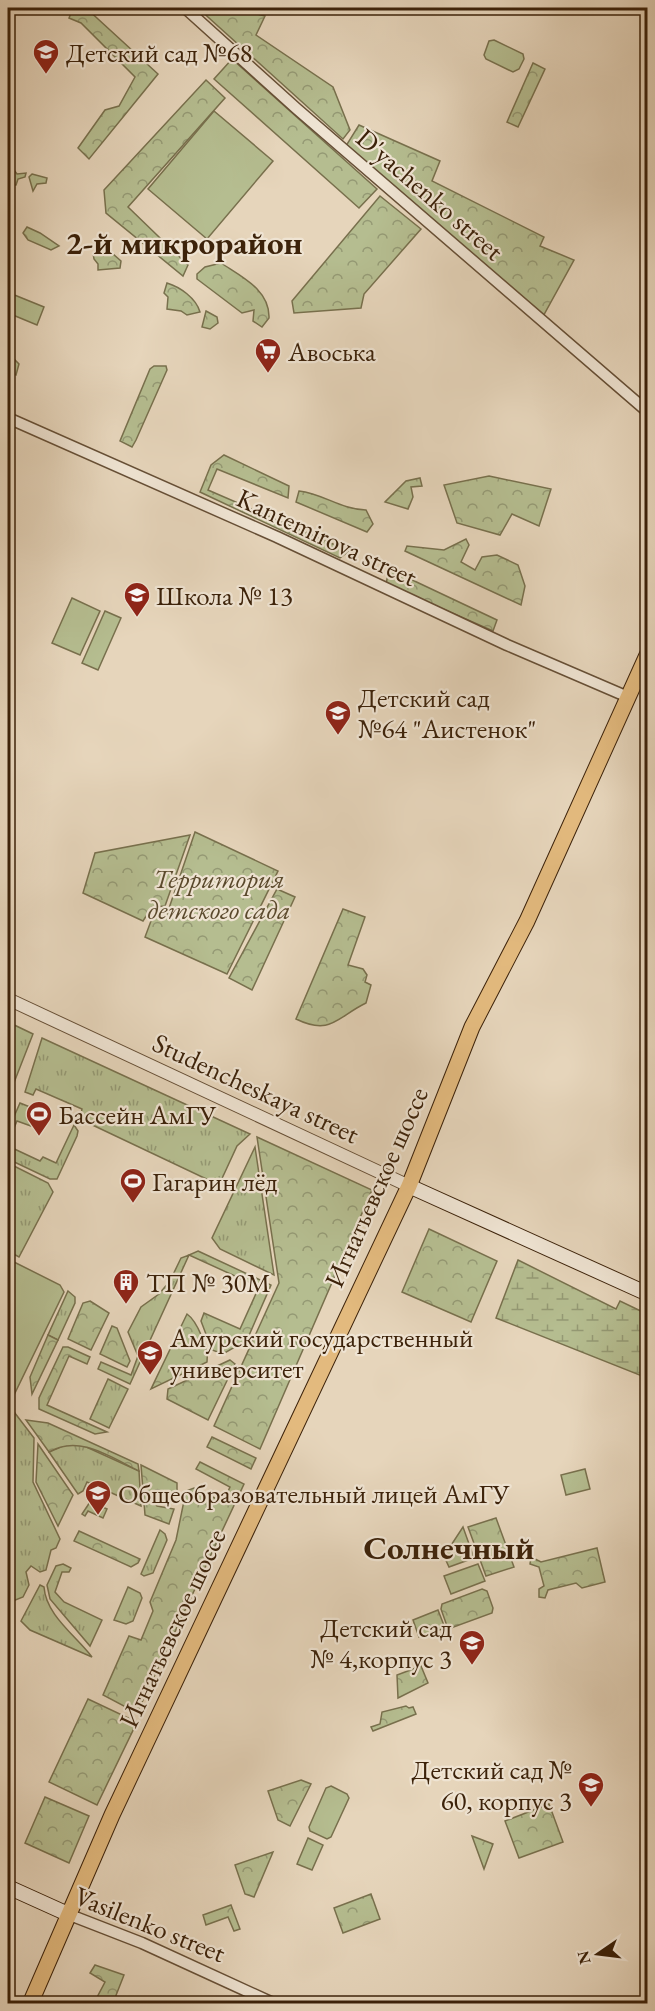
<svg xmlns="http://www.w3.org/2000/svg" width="655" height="2011" font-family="'EB Garamond',serif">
<defs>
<pattern id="grass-tufts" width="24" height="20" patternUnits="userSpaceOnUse" patternTransform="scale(1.5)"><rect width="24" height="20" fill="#b5bd90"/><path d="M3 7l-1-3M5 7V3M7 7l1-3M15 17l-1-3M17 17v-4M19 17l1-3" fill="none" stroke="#949974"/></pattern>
<pattern id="forest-crowns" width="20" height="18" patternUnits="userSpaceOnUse" patternTransform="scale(1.5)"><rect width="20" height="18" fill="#b5bd90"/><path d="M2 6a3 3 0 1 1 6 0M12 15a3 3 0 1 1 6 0" fill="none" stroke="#949974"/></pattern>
<pattern id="wetland-marsh" width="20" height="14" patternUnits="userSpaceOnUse" patternTransform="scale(1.5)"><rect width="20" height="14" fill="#b5bd90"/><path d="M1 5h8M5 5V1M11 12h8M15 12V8" fill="none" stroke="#949974"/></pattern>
</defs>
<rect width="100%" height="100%" fill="#e6d5bb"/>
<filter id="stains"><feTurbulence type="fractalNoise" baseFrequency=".00333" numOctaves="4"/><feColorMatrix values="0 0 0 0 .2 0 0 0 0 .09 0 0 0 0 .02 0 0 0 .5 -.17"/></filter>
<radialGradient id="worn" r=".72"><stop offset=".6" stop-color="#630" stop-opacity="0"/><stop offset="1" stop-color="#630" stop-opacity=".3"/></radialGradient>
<g fill="url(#grass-tufts)" stroke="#78704d" stroke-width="1.5">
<polygon points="8,1022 33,1034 8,1098"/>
<polygon points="42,1038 250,1134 237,1146 219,1185 84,1121 80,1119 82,1109 36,1089 33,1095 25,1092"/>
<polygon points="20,1103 45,1113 43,1118 36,1115 31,1126 17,1121 8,1142 8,1130"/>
<polygon points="74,1125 78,1131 77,1136 57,1179 50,1179 8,1159 8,1146 40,1161 43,1157 56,1163"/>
<polygon points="255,1147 274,1275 220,1249 212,1238"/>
<polygon points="8,1163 48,1183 53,1192 19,1257 8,1251"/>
<polygon points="189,1255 130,1384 98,1369 101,1362 131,1375 138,1356 128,1332 141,1307 159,1294 170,1281 181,1258"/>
<polygon points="68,1291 75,1297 75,1303 58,1340 48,1335"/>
<polygon points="108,1379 128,1389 109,1428 90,1419"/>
<polygon points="8,1404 34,1438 33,1482 60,1539 56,1548 51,1550 46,1570 40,1572 31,1566 26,1572 29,1585 23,1597 8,1603"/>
<polygon points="68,1444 82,1445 139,1471 141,1506 87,1482 83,1491 78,1494 49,1452"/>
<polygon points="160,1530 165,1534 167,1540 153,1573 144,1576 141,1574"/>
<polygon points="63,1564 71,1568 69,1572 62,1572 55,1592 64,1602 102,1620 90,1646 50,1599 47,1585 56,1566"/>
<path d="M40,1585L44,1587C46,1615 75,1635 92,1657L30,1630L21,1621Z"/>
<polygon points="128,1587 140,1593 142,1598 133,1621 126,1624 114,1620"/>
</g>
<g fill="url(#forest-crowns)" stroke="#78704d" stroke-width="1.5">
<polygon points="73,8 86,8 158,74 89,159 78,148 105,110 119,106 135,77 81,23 69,18"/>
<polygon points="198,8 259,8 257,14 265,16 256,35 333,87 350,130 343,139"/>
<polygon points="232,59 377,189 359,208 214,79"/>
<polygon points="533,63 545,69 518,127 507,122"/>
<polygon points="206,80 225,98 128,207 188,265 183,276 106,213 104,190"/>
<polygon points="359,125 440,161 432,181 544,237 540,246 574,260 541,320 344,149"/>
<polygon points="14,170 17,174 26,173 25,177 18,179 16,185 8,185 8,173"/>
<polygon points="32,174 47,178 46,183 37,184 33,191 29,177"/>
<polygon points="380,196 421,229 364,294 361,308 294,313 292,301"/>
<polygon points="27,227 40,233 59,246 51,250 28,240 23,233"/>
<polygon points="93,253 113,254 121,261 120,268 98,270 98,264 94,259"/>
<path d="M221,263C242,277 270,290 269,318L262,327L253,321L254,310L242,313L197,279V274L205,267Z"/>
<path d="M167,283C180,287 196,298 200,312L187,315L181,311L167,309L168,297L164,293Z"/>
<polygon points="206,311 217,317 218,323 210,329 202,327"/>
<polygon points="8,358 13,358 19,364 16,375 8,371"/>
<polygon points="154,366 166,366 167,370 136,440 132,447 120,441 150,369"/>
<polygon points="224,455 289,486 288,498 217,469 208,490 349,551 340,558 200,492 211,465"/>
<polygon points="489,476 551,489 539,526 512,514 500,535 457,523 444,485"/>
<polygon points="420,478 422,486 411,487 413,497 408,509 385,502 406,481"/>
<path d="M299,491C324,494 340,509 366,510L373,524L367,532L296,502Z"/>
<polygon points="466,539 469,545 461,562 475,570 482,557 497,555 518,565 525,586 521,605 405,551 407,546 444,550"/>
<polygon points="389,569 497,620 493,631 386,584"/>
<polygon points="195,832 278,871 227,974 145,937 154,913 166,917"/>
<polygon points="190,835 165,906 152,907 143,921 83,893 95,853"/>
<polygon points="277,889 295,897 252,990 229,978"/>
<path d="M343,909L365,917L348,965L363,969L367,975L365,982L371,985L366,1003C337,1017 331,1036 296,1019Z"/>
<polygon points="257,1137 372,1190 260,1449 214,1426 279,1283"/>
<polygon points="429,1229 497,1261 471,1322 402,1292"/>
<polygon points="198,1251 271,1285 247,1340 223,1354 212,1350 201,1321 204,1313 240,1329 259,1287 189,1255"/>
<polygon points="90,1301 109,1313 91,1350 68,1339 83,1303"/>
<path d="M187,1314C197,1321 209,1349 207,1362L151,1389Z"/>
<polygon points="112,1326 117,1328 130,1361 127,1367 100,1354"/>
<polygon points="48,1335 58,1340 32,1394 30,1377"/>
<polygon points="63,1347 68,1347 90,1357 87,1364 69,1356 47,1405 107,1432 95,1434 39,1409 39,1398"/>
<polygon points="230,1360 235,1364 208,1420 167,1399 168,1389"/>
<path d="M26,1420L48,1423L138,1464L139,1471C110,1457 79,1434 49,1452Z"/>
<polygon points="212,1437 256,1458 251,1469 207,1447"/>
<polygon points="38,1444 73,1495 58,1526 36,1482"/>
<polygon points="200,1462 244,1484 137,1713 103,1695 129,1636 141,1640 153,1611 150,1602 176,1540 186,1491 194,1488 223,1502 230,1487 196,1469"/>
<polygon points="141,1465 177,1483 177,1493 154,1502 157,1506 174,1509 169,1524 145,1515"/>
<polygon points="90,1502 107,1509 103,1518 88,1511 85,1516 82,1514"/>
<polygon points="496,1518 514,1567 486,1576 468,1527"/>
<polygon points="463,1527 474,1558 449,1567 444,1556"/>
<polygon points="79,1531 140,1559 138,1563 131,1567 74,1541"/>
<polygon points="597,1548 605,1582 582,1588 576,1583 548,1590 545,1598 539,1597 539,1589 544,1586 539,1567 530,1564 531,1557 541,1562"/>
<polygon points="482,1589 487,1591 493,1608 492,1613 451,1628 447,1626 441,1609 442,1604"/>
<polygon points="438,1610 445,1628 419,1637 413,1620"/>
<polygon points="421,1666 428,1683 398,1698 397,1675"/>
<polygon points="88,1699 137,1722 97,1805 49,1782"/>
<polygon points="406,1706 409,1708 413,1707 416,1714 373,1731 371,1727 380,1724 382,1712"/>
<polygon points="301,1780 311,1784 290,1826 278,1820 268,1791"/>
<polygon points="45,1797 89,1816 69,1863 25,1843"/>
<polygon points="549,1804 563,1842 519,1858 505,1821"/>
<polygon points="472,1836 493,1844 484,1869"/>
<polygon points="273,1852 254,1897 245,1894 235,1865"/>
<polygon points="371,1894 380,1919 343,1933 334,1908"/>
<polygon points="231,1905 240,1929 234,1931 228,1917 206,1925 203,1915"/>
<polygon points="95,1965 124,1975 113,2003 94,2003 105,1982 90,1973"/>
</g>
<polygon fill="url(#wetland-marsh)" stroke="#78704d" stroke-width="1.5" points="518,1260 616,1309 620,1301 647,1314 647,1378 496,1318"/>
<g fill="#b5bd90" stroke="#78704d" stroke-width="1.5">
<polygon points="494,40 523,54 524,59 519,69 513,72 486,59 484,55 489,41"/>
<polygon points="214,111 273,161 207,239 148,189"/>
<polygon points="12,294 44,307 37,325 8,313"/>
<polygon points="72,598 100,611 80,655 52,643"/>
<polygon points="105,611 121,618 98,670 82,663"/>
<polygon points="8,1259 60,1285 64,1292 14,1395 8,1395"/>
<polygon points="585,1469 590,1489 566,1495 561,1475"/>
<polygon points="478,1564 485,1581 451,1594 444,1576"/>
<polygon points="331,1786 347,1794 349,1798 331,1837 327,1839 310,1831 309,1827 326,1788"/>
<polygon points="308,1838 323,1845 312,1870 297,1864"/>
</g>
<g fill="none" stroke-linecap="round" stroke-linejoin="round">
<g stroke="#664f36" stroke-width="13">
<g id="minor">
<polyline points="185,8 297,109 648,412"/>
<polyline points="8,418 277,537 507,645 628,697"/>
<polyline points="70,1915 142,1943 275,2004"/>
</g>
</g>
<g stroke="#664f36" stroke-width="14">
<polyline id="tertiary" points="8,999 409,1186"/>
</g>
<g stroke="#3c220a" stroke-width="16">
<g id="secondary">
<polyline points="409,1186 648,1294"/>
<polyline points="8,1887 70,1915"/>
</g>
</g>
<g stroke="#3c220a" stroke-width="17">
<polyline id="primary" points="30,2004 112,1815 409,1186 472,1027 527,921 648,653"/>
</g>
<use href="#minor" stroke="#efe4d3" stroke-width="10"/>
<use href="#tertiary" stroke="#efe4d3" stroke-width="12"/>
<use href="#secondary" stroke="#efe4d3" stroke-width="14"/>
<use href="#primary" stroke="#e3ba7e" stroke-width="15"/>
</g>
<defs>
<g id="school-pin" transform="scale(1.35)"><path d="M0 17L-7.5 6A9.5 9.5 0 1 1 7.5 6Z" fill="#8f2418" stroke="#efe4d3"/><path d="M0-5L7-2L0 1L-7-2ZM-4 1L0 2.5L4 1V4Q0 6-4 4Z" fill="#fff"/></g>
<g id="supermarket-pin" transform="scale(1.35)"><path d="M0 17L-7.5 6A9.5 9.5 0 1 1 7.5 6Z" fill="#8f2418" stroke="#efe4d3"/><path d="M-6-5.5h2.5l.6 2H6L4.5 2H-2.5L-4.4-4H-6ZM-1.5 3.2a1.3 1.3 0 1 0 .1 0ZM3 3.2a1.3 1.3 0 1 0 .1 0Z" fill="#fff"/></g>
<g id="stadium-pin" transform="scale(1.35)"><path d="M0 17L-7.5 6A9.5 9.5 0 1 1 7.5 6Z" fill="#8f2418" stroke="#efe4d3"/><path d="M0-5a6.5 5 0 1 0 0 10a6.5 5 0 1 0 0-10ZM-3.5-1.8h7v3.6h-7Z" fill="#fff"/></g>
<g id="building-pin" transform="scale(1.35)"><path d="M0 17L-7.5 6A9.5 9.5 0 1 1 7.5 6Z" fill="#8f2418" stroke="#efe4d3"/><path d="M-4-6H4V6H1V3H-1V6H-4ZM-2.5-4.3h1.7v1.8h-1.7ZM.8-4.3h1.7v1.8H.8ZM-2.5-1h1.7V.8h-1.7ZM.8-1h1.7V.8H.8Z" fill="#fff"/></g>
<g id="university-pin" transform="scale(1.35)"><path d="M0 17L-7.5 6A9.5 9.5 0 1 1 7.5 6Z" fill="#8f2418" stroke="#efe4d3"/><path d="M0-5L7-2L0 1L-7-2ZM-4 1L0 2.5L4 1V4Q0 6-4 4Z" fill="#fff"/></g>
</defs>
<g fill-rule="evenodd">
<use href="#school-pin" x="46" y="52"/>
<use href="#supermarket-pin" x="268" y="351"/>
<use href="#school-pin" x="137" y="595"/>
<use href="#school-pin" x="338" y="713"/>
<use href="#stadium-pin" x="39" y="1114"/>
<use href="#stadium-pin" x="133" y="1181"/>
<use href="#building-pin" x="126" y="1282"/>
<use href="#university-pin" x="150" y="1353"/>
<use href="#school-pin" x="98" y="1493"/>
<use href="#school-pin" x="472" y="1643"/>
<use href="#school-pin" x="591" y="1785"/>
</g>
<g text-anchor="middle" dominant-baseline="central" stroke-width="4.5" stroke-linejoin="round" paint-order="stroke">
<g font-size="27" fill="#3c220a" stroke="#efe4d3" text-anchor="start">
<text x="66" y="52">Детский сад №68</text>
<text x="288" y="351">Авоська</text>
<text x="156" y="595">Школа № 13</text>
<text x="358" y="697">Детский сад<tspan x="358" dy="31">№64 "Аистенок"</tspan></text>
<text x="58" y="1114">Бассейн АмГУ</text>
<text x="152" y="1181">Гагарин лёд</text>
<text x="146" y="1282">ТП № 30М</text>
<text x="170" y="1337">Амурский государственный<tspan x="170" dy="31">университет</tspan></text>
<text x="118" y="1493">Общеобразовательный лицей АмГУ</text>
<text x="452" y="1627" text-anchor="end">Детский сад<tspan x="452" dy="31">№ 4,корпус 3</tspan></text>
<text x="572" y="1769" text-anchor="end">Детский сад №<tspan x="572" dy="31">60, корпус 3</tspan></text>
</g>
<g font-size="27" fill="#3c220a" stroke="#efe4d3">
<text transform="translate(430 194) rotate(41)">D'yachenko street</text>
<text transform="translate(327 537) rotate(25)">Kantemirova street</text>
<text transform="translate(256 1088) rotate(25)">Studencheskaya street</text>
<text transform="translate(376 1187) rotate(-66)">Игнатьевское шоссе</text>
<text transform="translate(172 1628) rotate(-65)">Игнатьевское шоссе</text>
<text transform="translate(150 1924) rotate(22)">Vasilenko street</text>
</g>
<g font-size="27" font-style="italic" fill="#5a492c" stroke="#efe4d3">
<text x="219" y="878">Территория<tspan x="219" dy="31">детского сада</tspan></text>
</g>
<g font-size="33" font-weight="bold" fill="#3c220a" stroke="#efe4d3">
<text x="184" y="242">2-й микрорайон</text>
<text x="449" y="1547">Солнечный</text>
</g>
</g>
<rect width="655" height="2011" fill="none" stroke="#e6d5bb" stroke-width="30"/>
<rect x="9" y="9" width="637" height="1993" fill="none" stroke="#3c220a" stroke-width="3"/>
<rect x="15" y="15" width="625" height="1981" fill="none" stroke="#3c220a" stroke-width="1.5"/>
<g transform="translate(598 1954) rotate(256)" stroke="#efe4d3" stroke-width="4.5" paint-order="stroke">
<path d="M0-4.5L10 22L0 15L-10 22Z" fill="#3c220a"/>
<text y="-9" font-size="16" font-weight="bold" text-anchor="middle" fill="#3c220a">N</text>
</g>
<rect width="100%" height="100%" filter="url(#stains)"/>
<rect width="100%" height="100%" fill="url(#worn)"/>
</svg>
